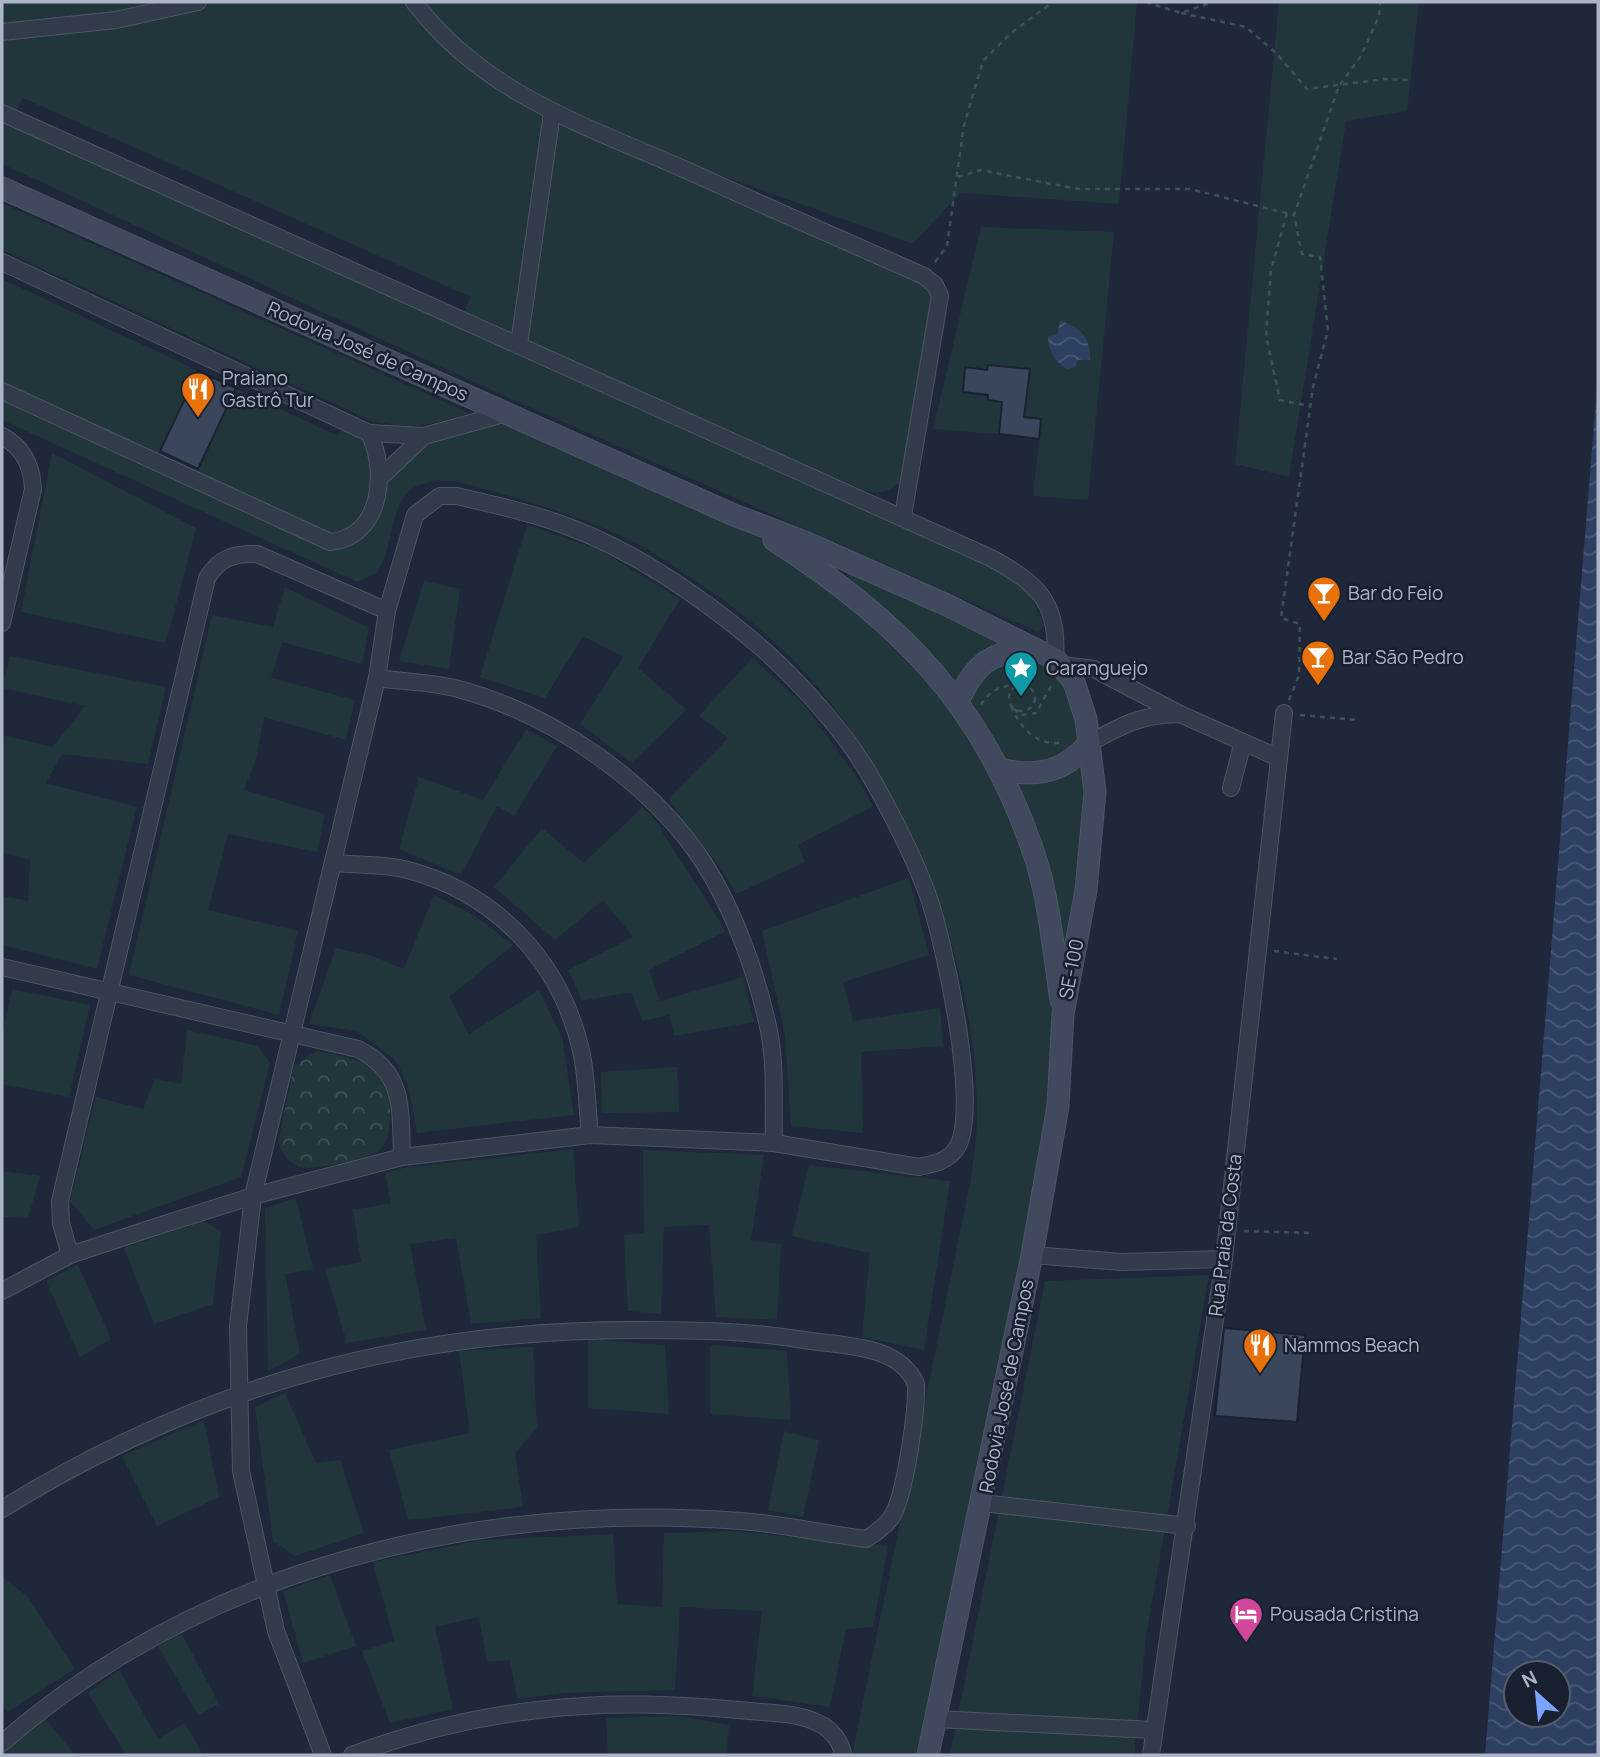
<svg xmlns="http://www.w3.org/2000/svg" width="1600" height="1757" font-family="Manrope,sans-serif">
<defs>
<pattern id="park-crowns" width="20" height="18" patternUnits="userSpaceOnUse" patternTransform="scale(1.75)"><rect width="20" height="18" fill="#20363b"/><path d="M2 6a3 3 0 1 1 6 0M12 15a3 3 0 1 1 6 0" fill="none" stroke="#3e5156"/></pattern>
<pattern id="water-waves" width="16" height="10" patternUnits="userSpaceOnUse" patternTransform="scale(1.75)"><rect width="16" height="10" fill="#2e4061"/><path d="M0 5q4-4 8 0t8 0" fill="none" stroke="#4a5976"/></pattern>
</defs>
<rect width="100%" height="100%" fill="#1e283a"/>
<g fill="#20363b" fill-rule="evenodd">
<path d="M2,2H1137L1119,204L960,193L913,244L599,132L935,285L902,480C889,493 882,494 864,490L462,318L471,297L23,98L13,118L2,113Z"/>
<polygon points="1279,2 1419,2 1407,111 1346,121 1289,477 1235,464"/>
<polygon points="2,118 998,570 1030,595 1045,626 1038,632 500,394 2,164"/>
<path d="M2,203L469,413C434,426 408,429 372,421L2,250Z"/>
<polygon points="981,227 1114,232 1088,500 1033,496 1041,420 1024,417 1029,369 988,365 987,370 965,368 963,392 981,394 989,391 988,400 1002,401 999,434 933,429"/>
<path d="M2,279L338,436L345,422L369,433L382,475L424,436L507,413L734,515L893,626L841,567L1062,665L1095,792L1058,1106L928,1755H852L971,1179C973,1159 977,1137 977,1116C978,951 894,749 771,639C744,614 713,592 682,572C668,563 653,552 638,544C580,515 520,499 459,482C380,473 403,530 377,573L357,582L2,420ZM160,451L197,468L193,479L155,462Z"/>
<polygon points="52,453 196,528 166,643 21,612"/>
<polygon points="527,525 598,549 680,599 638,668 687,710 631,763 580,724 623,657 583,636 545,698 480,677"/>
<polygon points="424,581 460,589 449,669 399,661"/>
<polygon points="285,587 369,628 362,664 282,642 271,678 355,700 346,740 264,717 256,759 244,790 325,814 317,852 228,834 208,910 298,931 279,1015 129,975 212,615 273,627"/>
<polygon points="10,656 166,687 148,764 62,754 46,783 137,807 97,969 2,945 2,896 28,901 30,860 2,852 2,735 53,747 85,706 2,688"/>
<polygon points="752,658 806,707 856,776 873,806 798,845 805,862 736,894 722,870 668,799 728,738 699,716"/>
<polygon points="526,729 557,746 514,816 497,806 461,875 399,849 419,777 483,800"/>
<polygon points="642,807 651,814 726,931 649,970 660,1001 743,977 754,1022 674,1036 669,1015 642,1021 631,992 582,1001 568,970 633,937 603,900 555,940 494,887 542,828 584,863"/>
<polygon points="909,878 929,955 843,982 853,1021 940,1008 943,1046 861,1052 863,1133 791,1126 785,1035 762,931"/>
<polygon points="434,895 474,915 513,945 449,997 469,1034 539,990 562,1037 574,1115 417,1133 408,1085 395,1060 357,1031 309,1024 336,948 369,955 404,969"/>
<polygon points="12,989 90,1005 69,1097 2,1084 2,1036"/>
<polygon points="187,1030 258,1046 270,1063 241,1177 94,1230 70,1201 96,1097 143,1109 155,1079 181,1084"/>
<polygon points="677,1067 679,1112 602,1113 601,1072"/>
<polygon points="573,1149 579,1227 536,1235 541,1318 471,1324 456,1238 410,1244 426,1330 347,1343 325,1269 361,1262 353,1210 391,1203 385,1173 403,1168"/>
<polygon points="643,1150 764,1155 751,1241 781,1244 777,1320 716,1317 709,1225 664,1227 661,1314 628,1311 624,1235 644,1233"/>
<polygon points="809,1165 950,1181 924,1350 862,1337 870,1253 792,1236"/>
<polygon points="2,1171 40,1176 28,1218 2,1217"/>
<polygon points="296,1198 313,1269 285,1274 300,1354 268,1371 265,1208"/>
<polygon points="203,1221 221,1231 213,1304 154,1324 124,1248"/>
<polygon points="78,1265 111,1339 80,1357 46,1281"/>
<polygon points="1209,1275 1146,1637 1134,1755 950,1755 1045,1281"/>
<polygon points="588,1339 665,1345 669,1414 588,1408"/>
<polygon points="710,1345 787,1351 791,1420 710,1414"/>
<polygon points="533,1347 537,1428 515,1453 523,1507 408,1520 389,1450 470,1433 459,1351"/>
<polygon points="285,1393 316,1463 340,1460 364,1533 295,1556 273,1541 255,1407"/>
<polygon points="204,1420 219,1497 157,1526 122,1456"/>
<polygon points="784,1431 819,1440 803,1517 768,1510"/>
<polygon points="732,1531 888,1546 873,1627 846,1629 830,1707 752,1696 762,1611 680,1607 675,1690 562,1693 517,1699 510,1660 487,1662 479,1617 435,1627 453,1709 390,1723 362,1651 394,1641 373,1562 481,1540 613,1534 617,1604 662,1607 664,1533"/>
<polygon points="330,1575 356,1646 303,1663 283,1591"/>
<polygon points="2,1577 27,1596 75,1669 7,1712 2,1706"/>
<polygon points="182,1634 219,1704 198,1715 158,1646"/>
<polygon points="119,1670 158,1739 185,1723 203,1755 126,1755 88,1693"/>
<polygon points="680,1716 729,1725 726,1755 608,1755 606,1718"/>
<polygon points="44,1717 75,1755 2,1755 2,1751"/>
</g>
<path fill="url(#park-crowns)" d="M317,1051C358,1060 394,1061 390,1114C389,1127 390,1139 380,1149C370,1159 310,1172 298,1166C287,1161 282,1152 278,1142L294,1066Z"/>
<g fill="url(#water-waves)" fill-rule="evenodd">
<path d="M1060,321C1081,327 1091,338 1090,360H1078L1075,367L1067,369C1056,363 1048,350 1048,337L1057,334Z"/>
<path d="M1598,377V1755H1485ZM1516,1673H1558V1715H1516Z"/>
</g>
<g fill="#3a465b" stroke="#1a2231" stroke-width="2">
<polygon points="988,365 1030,369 1024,417 1041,419 1039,439 999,434 1002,402 988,400 988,395 963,392 965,367 987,370"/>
<polygon points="198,371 236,388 198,469 160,451"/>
<polygon points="1224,1328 1305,1335 1297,1422 1215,1416"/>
</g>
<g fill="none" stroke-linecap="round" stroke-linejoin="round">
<g stroke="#4d5565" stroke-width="18">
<g id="minor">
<path d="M414,2C484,94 584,125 686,170C765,206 845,241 924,276L935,285L940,296L903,516"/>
<polyline points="2,32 116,20 198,2"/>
<path d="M2,113L991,558C1038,584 1059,602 1055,659"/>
<polyline points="2,262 369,433 424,436 507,413"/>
<polyline points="519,344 552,113"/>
<path d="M2,391L330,542C382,537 388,471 369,433"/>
<path d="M2,436C24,448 32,466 33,489L2,623"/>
<polyline points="382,476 424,436"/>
<polyline points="1062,665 1094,669 1180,714 1279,758"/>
<path d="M377,678C405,682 435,682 462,690C553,715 652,783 704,863C735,912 757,974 769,1031C776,1066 773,1107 774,1143"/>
<path d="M1088,744C1121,726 1139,715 1177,714"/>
<polyline points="1231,788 1243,742"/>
<path d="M334,863C358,865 385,864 408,870C497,894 560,961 581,1050C587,1077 587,1107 590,1135"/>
<path d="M2,967L358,1049C406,1073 400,1111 402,1157"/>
<path d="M70,1255L61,1223L60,1201L207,578C219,558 234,553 257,554L387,611"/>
<polyline points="1032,1255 1122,1262 1224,1259"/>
<path d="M2,1291L70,1255L152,1228L253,1196L402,1157L590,1135L774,1143L919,1167C932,1164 947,1162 956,1149C982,1113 943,934 926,890C910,849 890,810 868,772C842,728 795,677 757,644C700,596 638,553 569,527C533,513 494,505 457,496H440L415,515L387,611L377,678L253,1196L238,1326L241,1471L276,1631L323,1755"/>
<polyline points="982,1503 1187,1526"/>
<path d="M2,1509C201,1386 406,1329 641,1330C697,1330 749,1331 804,1340C842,1346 899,1344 916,1384C917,1410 905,1498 891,1518C884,1527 876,1533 866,1539C825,1534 783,1524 741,1521C477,1501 204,1567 2,1743"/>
<polyline points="936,1719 1153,1730"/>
<path d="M352,1755C411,1733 476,1717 538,1710C609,1701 679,1704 750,1711C772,1713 798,1713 818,1723C830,1728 842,1742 843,1755"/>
<polyline points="1151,1755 1224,1259 1284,713"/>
</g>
</g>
<g stroke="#4d5565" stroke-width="23">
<g id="secondary">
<polyline points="2,188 734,515 805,542 947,605 1055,659 1074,682 1086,719 1095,792 1086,890 1063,1014 1058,1106 1032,1255 928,1755"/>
<path d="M774,540C905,624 989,712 1037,863C1050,907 1054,955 1061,1000"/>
<path d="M958,701C977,661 991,652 1035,649"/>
<path d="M1000,769C1035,778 1065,772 1088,744"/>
</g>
</g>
<g stroke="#3b5256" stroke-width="2.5" stroke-dasharray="5 5" stroke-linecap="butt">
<polyline points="1146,2 1181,13 1212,2"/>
<polyline points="1181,13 1246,27 1276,53 1307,89 1385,79 1410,80"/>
<polyline points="958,177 980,170 1078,189 1190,189 1294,215"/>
<polyline points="1287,213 1271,270 1266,336 1280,400 1310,406"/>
<polyline points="935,262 947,246 964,125 983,61 1011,33 1053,2"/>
<circle cx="1022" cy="698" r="13"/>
<polyline points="1289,700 1299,675 1300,624 1281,618 1313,387 1328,330 1320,257 1302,254 1294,215 1339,86 1361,56 1379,16 1380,2"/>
<path d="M981,705C990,690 1002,684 1019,686"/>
<path d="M1011,706C1020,727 1035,745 1060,743"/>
<polyline points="1014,709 1021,715 1036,713 1051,686"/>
<polyline points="1300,715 1358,720"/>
<polyline points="1274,951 1337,959"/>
<polyline points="1244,1231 1313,1233"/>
</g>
<use href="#minor" stroke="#323b4a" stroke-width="16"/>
<use href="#secondary" stroke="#40495e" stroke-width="21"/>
</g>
<defs>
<g id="restaurant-pin" transform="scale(1.75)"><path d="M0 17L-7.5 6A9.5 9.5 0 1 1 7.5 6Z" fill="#e8710a" stroke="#18202f"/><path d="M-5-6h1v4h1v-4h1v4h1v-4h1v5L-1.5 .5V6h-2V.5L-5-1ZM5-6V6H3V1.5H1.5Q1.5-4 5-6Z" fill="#fff"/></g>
<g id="bar-pin" transform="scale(1.75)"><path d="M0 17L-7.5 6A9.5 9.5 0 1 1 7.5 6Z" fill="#e8710a" stroke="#18202f"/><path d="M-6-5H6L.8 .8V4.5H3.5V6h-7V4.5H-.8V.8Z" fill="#fff"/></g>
<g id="sight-pin" transform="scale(1.75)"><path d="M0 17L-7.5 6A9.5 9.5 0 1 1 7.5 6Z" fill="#0f9aa8" stroke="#18202f"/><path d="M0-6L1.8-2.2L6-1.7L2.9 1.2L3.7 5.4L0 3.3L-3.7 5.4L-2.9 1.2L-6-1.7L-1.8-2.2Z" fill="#fff"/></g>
<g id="hotel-pin" transform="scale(1.75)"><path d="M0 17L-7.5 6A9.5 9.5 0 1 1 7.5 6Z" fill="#d1479c" stroke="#18202f"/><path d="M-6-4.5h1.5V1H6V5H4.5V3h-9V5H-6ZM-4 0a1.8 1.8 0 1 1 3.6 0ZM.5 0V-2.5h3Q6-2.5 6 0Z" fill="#fff"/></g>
</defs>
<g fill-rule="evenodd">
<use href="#restaurant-pin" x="198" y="389"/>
<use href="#bar-pin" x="1324" y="593"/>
<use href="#bar-pin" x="1318" y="657"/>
<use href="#sight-pin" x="1021" y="668"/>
<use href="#restaurant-pin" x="1260" y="1345"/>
<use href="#hotel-pin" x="1246" y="1614"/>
</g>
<g text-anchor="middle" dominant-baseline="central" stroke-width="5" stroke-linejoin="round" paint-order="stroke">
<g font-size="19" fill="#acb5c7" stroke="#18202f">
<text transform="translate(368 351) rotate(24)">Rodovia José de Campos</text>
<text transform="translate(1071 969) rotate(-79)">SE-100</text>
<text transform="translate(1225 1235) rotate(-83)">Rua Praia da Costa</text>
<text transform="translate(1006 1386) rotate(-79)">Rodovia José de Campos</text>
</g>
<g font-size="19" fill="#acb5c7" stroke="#18202f" text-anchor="start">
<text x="222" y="378">Praiano<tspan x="222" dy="22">Gastrô Tur</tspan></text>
<text x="1348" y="593">Bar do Feio</text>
<text x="1342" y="657">Bar São Pedro</text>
<text x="1046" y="668">Caranguejo</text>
<text x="1284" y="1345">Nammos Beach</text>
<text x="1270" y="1614">Pousada Cristina</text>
</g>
</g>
<rect width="1600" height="1757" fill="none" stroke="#acb5c7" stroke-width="7"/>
<g transform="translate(1537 1694) rotate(333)"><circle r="33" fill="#18202f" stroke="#535c6c" stroke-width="2"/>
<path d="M0-5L12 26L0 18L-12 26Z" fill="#7aa4ff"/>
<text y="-10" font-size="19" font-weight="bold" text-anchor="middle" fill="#acb5c7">N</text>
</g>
</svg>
